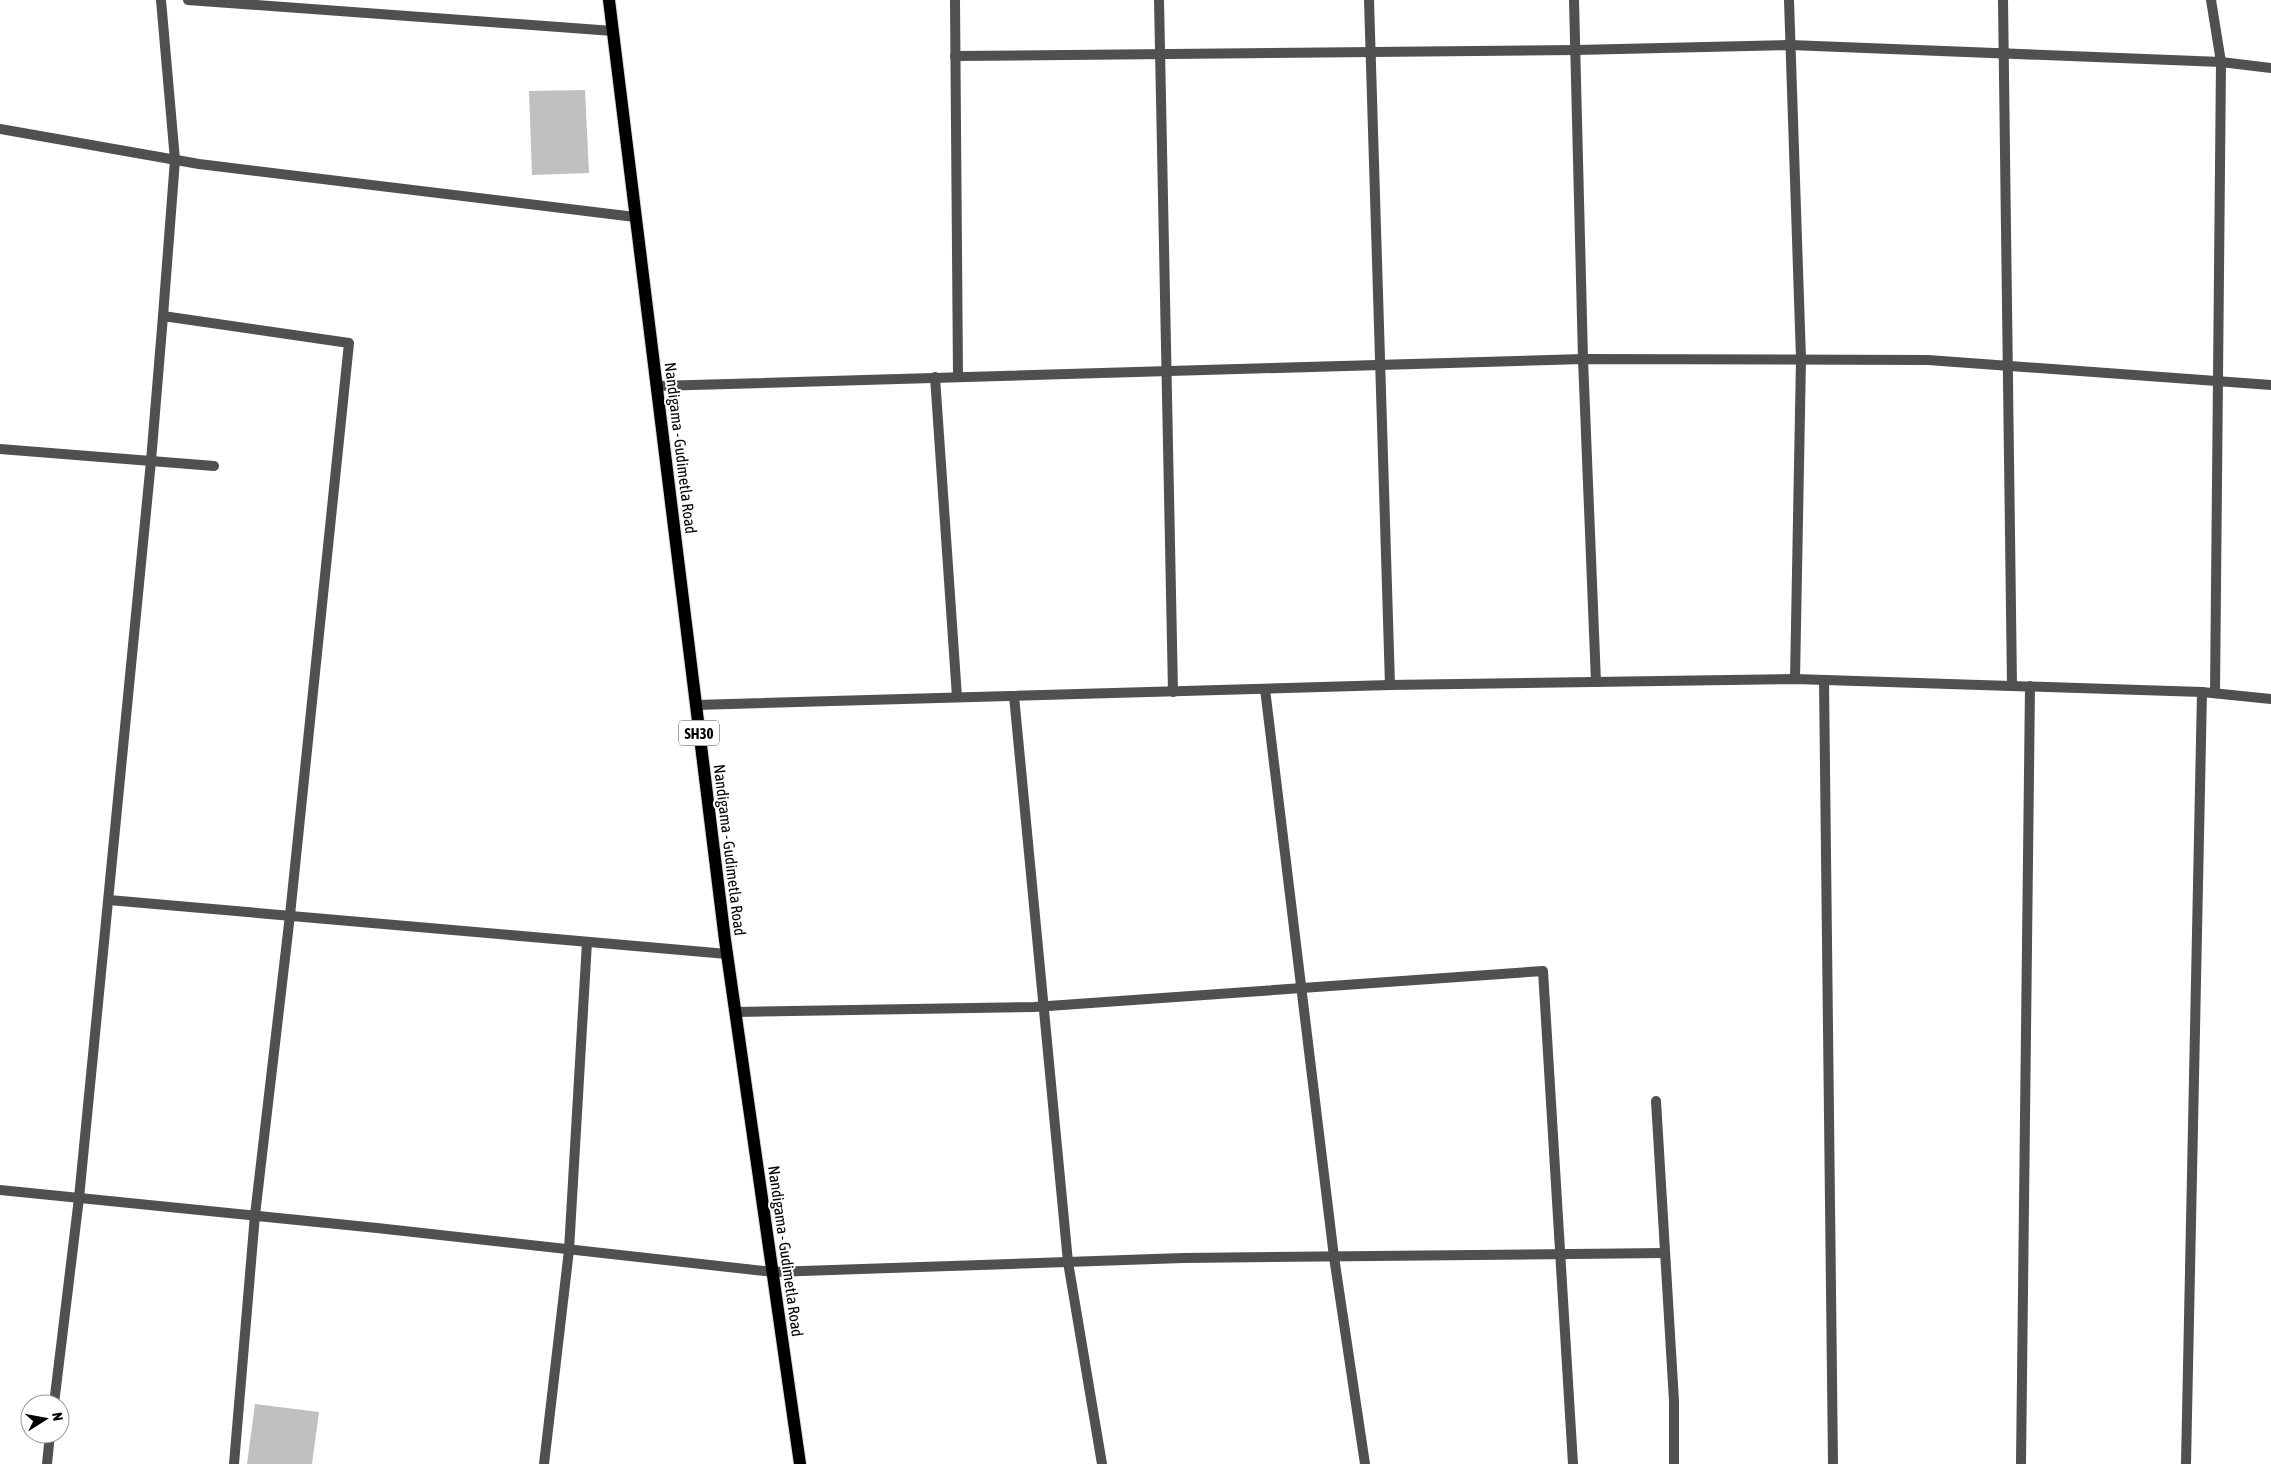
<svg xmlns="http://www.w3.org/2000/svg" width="2271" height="1464" font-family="'Asap Condensed',sans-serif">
<rect width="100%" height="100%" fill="#fff"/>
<g fill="#c0c0c0">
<polygon points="585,90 589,173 532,175 529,91"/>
<polygon points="255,1404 319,1412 312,1464 247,1464"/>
</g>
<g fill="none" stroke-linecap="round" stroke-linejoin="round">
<g stroke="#dbdbdb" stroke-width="14">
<polyline id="primary" points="609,0 725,940 800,1464"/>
</g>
<g stroke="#505050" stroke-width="10">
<polyline points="188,0 613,31"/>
<polyline points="955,0 958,376"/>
<polyline points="1159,0 1173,692"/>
<polyline points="1369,0 1390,685"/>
<polyline points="1574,0 1583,359 1596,682"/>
<polyline points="1789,0 1801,359 1795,679"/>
<polyline points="2003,0 2012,686"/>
<polyline points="2211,0 2221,62 2215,693"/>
<polyline points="955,56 1576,50 1790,45 2221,62 2271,68"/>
<polyline points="0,129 199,164 635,217"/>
<polyline points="163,316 349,343 290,915 255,1215 234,1464"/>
<polyline points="935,377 957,697"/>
<polyline points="657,386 1583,359 1928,360 2271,385"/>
<polyline points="0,449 214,466"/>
<polyline points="1824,680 1833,1464"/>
<polyline points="1265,689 1334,1257 1365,1464"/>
<polyline points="1014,696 1068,1262 1102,1464"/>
<polyline points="696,705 1390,685 1795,679 2202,692 2271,699"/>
<polyline points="109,900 727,954"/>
<polyline points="735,1012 1034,1007 1543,971 1573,1464"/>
<polyline points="1656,1101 1674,1401 1674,1464"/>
<polyline points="0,1190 377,1228 773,1272 1183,1258 1665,1253"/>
<polyline points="54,1404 79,1198 151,461 163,316 175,160 161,0"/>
<polyline points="47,1464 50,1434"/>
<polyline points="544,1464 569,1250 587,942"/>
<polyline points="2021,1464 2030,686"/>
<polyline points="2186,1464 2202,692"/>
</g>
<use href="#primary" stroke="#000" stroke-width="12"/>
</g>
<g text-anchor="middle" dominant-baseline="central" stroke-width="4" stroke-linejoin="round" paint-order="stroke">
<rect fill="#fff" stroke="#4c4c4c" stroke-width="1" x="679" y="720.5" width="40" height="25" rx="4"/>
<g font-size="15" font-weight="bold" fill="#000">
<text x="699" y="733">SH30</text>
</g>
<g font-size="16" fill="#000" stroke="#fff">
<text transform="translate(681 448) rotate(83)">Nandigama - Gudimetla Road</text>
<text transform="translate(730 850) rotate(83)">Nandigama - Gudimetla Road</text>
<text transform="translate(786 1251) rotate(82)">Nandigama - Gudimetla Road</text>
</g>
</g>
<g transform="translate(45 1419) rotate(79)"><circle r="24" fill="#ffffff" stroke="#999999"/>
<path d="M0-4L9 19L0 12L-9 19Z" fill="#000000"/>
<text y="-8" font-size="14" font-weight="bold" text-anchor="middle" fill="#000000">N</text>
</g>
</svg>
